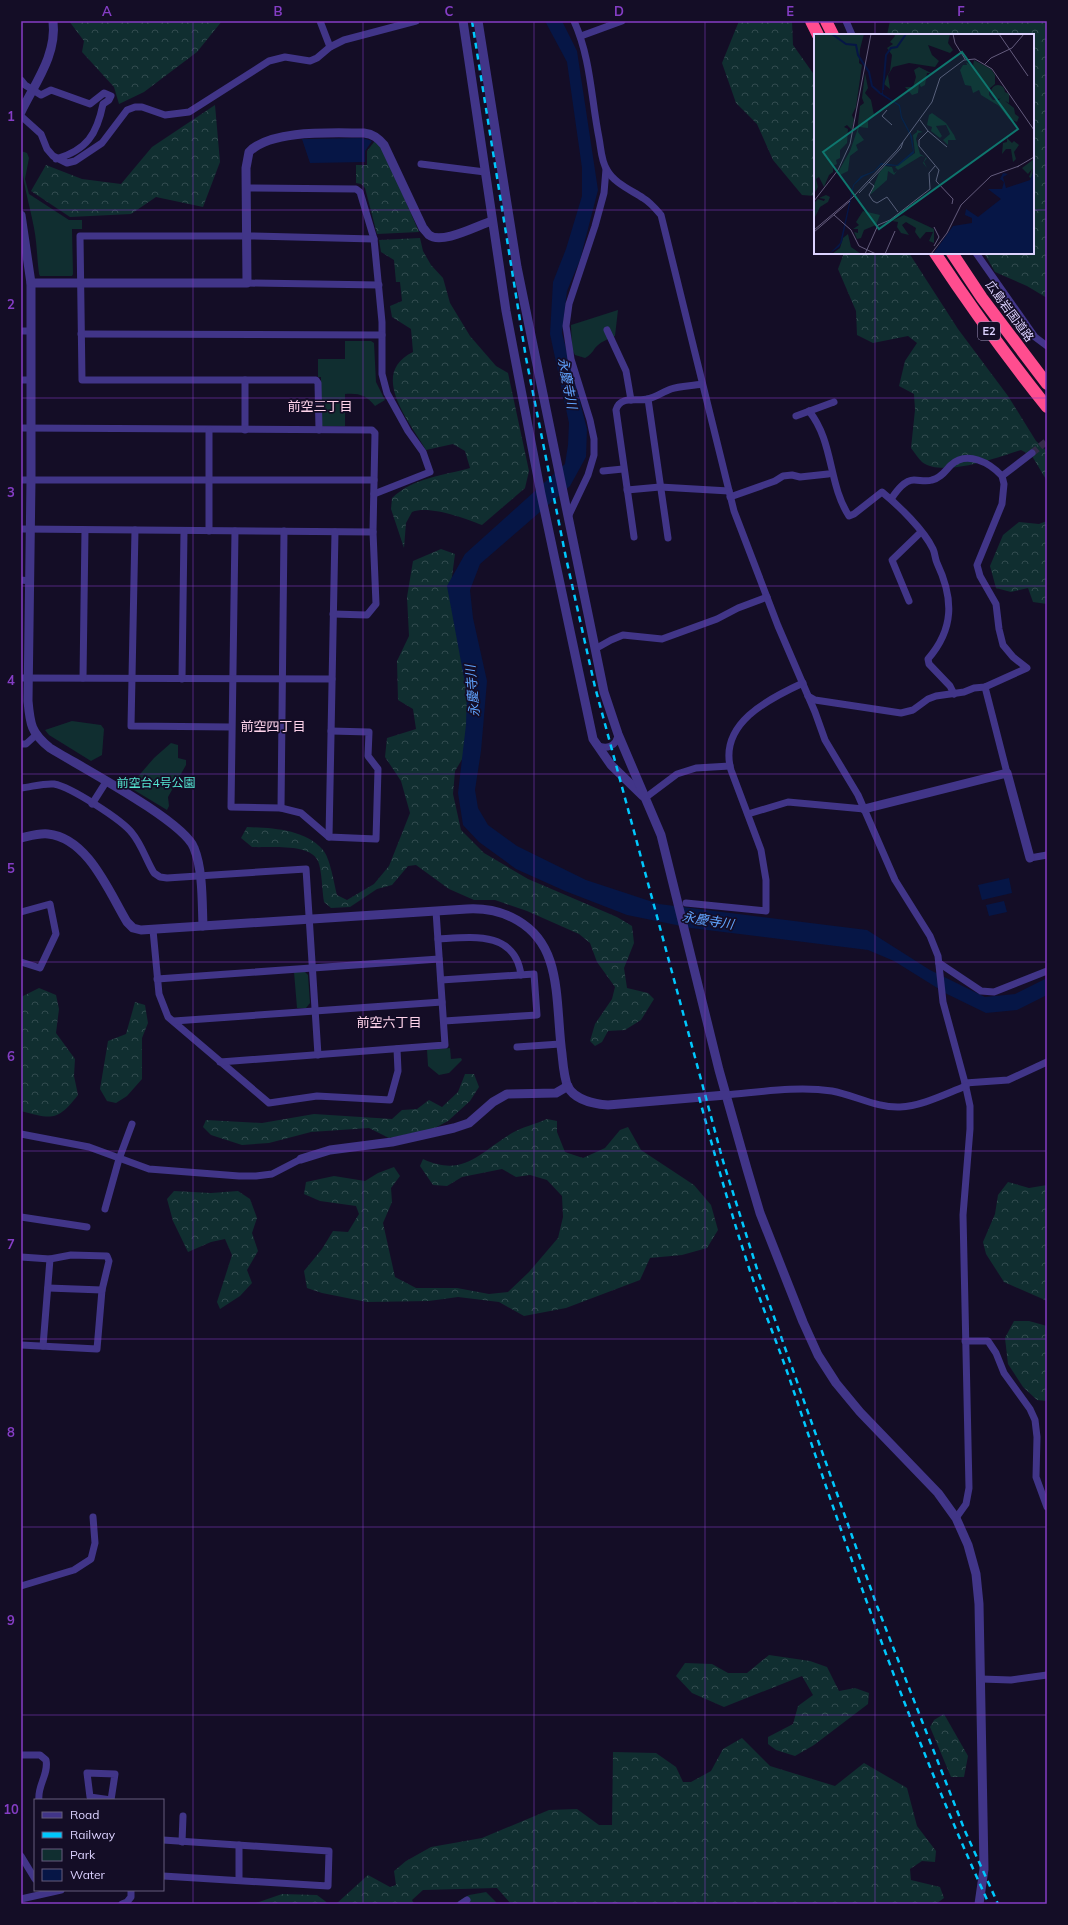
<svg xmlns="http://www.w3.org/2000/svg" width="1068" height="1925" font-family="Mulish,'Noto Sans JP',sans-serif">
<defs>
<pattern id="forest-crowns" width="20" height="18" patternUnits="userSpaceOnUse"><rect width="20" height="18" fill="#102e30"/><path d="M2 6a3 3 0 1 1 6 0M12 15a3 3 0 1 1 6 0" fill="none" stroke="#324b4f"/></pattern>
</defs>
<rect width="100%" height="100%" fill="#140d26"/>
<g fill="url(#forest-crowns)">
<polygon points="69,21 222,21 197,52 144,92 119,104 114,87 82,52 84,41"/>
<polygon points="739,21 792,21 793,45 815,76 815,196 802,195 773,160 757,124 736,103 722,63"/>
<polygon points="890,21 1047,21 1047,298 1027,286 995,272 984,253 1033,253 1033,35 887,35"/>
<polygon points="215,105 220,162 203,207 156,197 131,214 70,217 31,191 46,165 82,179 121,184 152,147"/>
<polygon points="377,141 382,147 419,232 377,234 365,188 361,184 356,183 356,165 367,165 367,151 374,142"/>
<path d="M420,238L423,251L431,265L443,278L450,303L470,336L496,366L508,373L529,471L525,488L482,525C464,518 429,505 412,512L406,523L404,548L391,509L392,498C415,477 442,476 470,468L465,451L453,444L426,450C410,422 368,374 413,352L411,329L392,317L390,306L402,301L400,282H396L394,260L381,252L379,240Z"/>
<path d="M844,253H909L958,329L1008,396L1036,441L1047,451V481L1032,456L1021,450C998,457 943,478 922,462C918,458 914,452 911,448L915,410L914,394L899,386L905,361L917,343L908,336L873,343L857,335L856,311L838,269Z"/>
<polygon points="1047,521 1047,604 1033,602 1028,588 1011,592 996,588 990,566 1003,535 1019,522 1039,524"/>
<path d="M441,549L455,554L451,584L476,736L455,771L453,794L461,830L484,853L528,879L617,917L632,926L634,943L624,968L627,988L648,993L654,999L641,1020L625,1030L608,1031L602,1042L595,1046L590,1041L595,1024L612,999L615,987L597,962L590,943L579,934L527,911L495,900H474L449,889L416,865L408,866L392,885L377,889L350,907L331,908L324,902C322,891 322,870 318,861C310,843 269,848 252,847L241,838L247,827C272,828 305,829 323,850C330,858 334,883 337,895L347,900L374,884L389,866L410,813L401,781L385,757L387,738L416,729L413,709L398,700L397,661L409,636L407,597L413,561Z"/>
<path d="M39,988L56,995L59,1009L56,1033L75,1059L74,1076L78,1095C57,1122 52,1119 21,1111V997Z"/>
<polygon points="135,1002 145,1005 148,1023 142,1038 142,1079 127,1096 116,1103 107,1101 100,1089 108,1041 126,1034"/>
<polygon points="465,1074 474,1074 479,1087 470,1101 448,1121 433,1129 389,1138 369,1128 311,1132 269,1143 242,1145 211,1135 203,1127 206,1120 262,1123 314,1114 392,1119 402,1110 417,1109 429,1100 442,1107 458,1092"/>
<path d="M547,1119L557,1121V1132L565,1152L583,1158L605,1148L620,1130L628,1127L641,1150L694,1185L711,1205L718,1230L707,1248L682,1255L650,1258L640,1280L566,1308L524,1316L499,1302L458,1297L429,1301L367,1302L322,1293L307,1288L304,1271L322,1249L333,1231L348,1232L359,1214L356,1206L320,1201L304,1194L306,1182L334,1176L365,1181L378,1173L394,1167L400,1176L391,1188L392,1202L383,1223L395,1277L416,1288H457L489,1294L508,1292L529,1272L558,1238L563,1217L562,1196L547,1180L530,1175L516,1177L502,1169L462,1177L447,1186L433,1185L420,1166L423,1159C464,1178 480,1152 512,1133C522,1127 536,1124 547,1119Z"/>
<polygon points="1008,1182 1029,1188 1047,1185 1047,1303 1045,1300 1004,1282 986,1254 983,1242 995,1214 998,1195"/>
<polygon points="174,1191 211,1193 238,1191 250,1199 257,1218 252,1233 258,1251 247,1270 252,1283 240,1296 220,1309 217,1302 232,1255 225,1239 211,1242 188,1252 173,1221 167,1199"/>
<polygon points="1014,1321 1029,1321 1047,1326 1047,1401 1037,1400 1023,1387 1008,1364 1005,1338"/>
<polygon points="769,1655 810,1661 827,1667 839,1691 855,1688 869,1693 868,1704 814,1745 795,1756 776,1750 768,1744 768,1737 793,1724 798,1706 813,1695 802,1676 724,1707 692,1693 676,1676 685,1663 712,1664 728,1673 747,1673"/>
<polygon points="944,1714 968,1756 964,1777 951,1777 930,1727 934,1720"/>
<polygon points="742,1738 770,1766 835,1786 864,1763 907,1788 917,1826 936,1851 935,1862 922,1861 910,1869 911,1880 940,1887 944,1898 936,1904 511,1904 497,1888 423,1890 412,1900 414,1904 336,1904 368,1875 390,1887 396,1885 394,1871 406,1861 431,1847 482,1838 549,1810 577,1809 599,1825 612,1825 613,1752 656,1753 676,1767 683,1782 691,1782 711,1771 723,1749"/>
<polygon points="282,1894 317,1895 329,1904 253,1904"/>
</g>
<g fill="#102e30">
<path d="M21,151L27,153L29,158L25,179L29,194L69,220H82V229H72L73,274L72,276H40L39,274C37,259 37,243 34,228C29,201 21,179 21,151Z"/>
<path d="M618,310L615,336C608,339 600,342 595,348C592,353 590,355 585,358L575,355L572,349L571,325Z"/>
<path d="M345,341H371L374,343L376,382L385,400L375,406C366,395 359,393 345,394V426H321V377H318V359H345Z"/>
<polygon points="72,721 101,725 104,729 102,755 91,761 49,735 45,730"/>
<polygon points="171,743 178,745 178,758 186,760 186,765 168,797 169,806 167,810 129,787 154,758"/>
<polygon points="304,971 308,975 310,1003 306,1008 297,1008 294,972"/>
<polygon points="450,1048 451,1059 461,1058 462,1060 449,1073 439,1075 428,1066 427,1050"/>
<polygon points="486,1892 498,1904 454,1904 469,1895"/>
</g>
<g fill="#061646">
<polygon points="545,21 562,21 577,51 598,190 580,260 567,291 562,333 587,429 586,457 570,486 480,564 470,590 473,618 487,681 481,751 475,790 478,808 488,825 517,846 586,880 659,904 867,930 930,970 985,997 1015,994 1047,978 1047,995 1017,1010 986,1013 947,994 894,961 868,950 691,928 627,915 565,891 516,869 479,842 463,825 458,793 466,725 467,694 447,586 465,554 565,464 568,445 569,423 550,334 553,282 566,249 582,196 582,168 567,62"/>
<polygon points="363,138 372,141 365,151 365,162 310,163 302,139"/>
<polygon points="1009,878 1012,893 982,900 978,885"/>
<polygon points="1004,901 1007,912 989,916 986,905"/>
</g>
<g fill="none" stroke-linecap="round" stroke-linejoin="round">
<polyline stroke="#322b47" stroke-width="7" stroke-dasharray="7 3.5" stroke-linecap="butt" points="1032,453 1047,441"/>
<g stroke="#413588" stroke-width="7">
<polyline points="320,21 330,47"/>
<path d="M574,21C591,59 591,98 599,138C601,148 601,161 607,170C614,183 631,190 643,198C650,202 655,208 661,215L734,511L778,626L815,712L825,740L858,795L895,880L930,936L938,956L943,1002L965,1083L970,1106V1129L963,1215L969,1488L966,1504L956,1518"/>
<polyline points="846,21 852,35"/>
<polyline points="581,36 622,21"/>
<path d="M21,80L25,85L41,95L51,90L90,104L104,93L111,96L109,100L103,104C97,134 87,150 56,159"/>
<polyline points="21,116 41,134 47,149 53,156 67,163 75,161 102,143 127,110 135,107 142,107 165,115 189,112 269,61 285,57 310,61 317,58 330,47 344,40 416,21"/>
<polyline points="421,164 485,172"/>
<polyline points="247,188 356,189 360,192 374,239 382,322 382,374 387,393 408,431 423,452 430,472 374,494"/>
<polyline points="976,253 1035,337 1047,346"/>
<polyline points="247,283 379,285"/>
<polyline points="607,330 626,371 631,400"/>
<polyline points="21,331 31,331"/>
<polyline points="81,334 382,335"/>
<polyline points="21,380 31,380"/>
<polyline points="245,380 245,430"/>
<polyline points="648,399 668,538"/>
<path d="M809,411C834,442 828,484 849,516L854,514L882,492C898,505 924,530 933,549C935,553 935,559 937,563C954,599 954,629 928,659L929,664L950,686L954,694"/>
<polyline points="796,416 834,402"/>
<polyline points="21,428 372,430 375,433 373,532 376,604 367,615 333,614"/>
<polyline points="319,430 318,383 316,380 82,380 80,236 252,236 374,239"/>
<polyline points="603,471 623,469"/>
<polyline points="1002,476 1032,453"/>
<polyline points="21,480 374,480"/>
<polyline points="627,490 660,487 729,491"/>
<polyline points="730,497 775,481 783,476 792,475 800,477 828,474"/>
<polyline points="568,517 588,475 594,455 594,439 590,420 571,359 566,326 569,304 595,226 604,193 606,169"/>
<polyline points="21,529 373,532"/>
<polyline points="135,530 131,726 231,727"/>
<polyline points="209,531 209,430"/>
<polyline points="235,531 231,807 281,808 301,813 329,837 376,839 378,769 368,756 369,732 331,731"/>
<path d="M634,537L616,410C620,395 637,402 648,399C656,397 663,392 671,389C680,386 692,386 702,384"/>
<polyline points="21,580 30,581"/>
<polyline points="909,601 892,560 921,532"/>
<polyline points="595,649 611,640 623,635 662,639 717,619 738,608 767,597"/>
<polyline points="21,678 332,679"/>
<polyline points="83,678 85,530"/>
<polyline points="182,679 184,531"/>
<polyline points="985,687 1007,773"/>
<path d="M808,696L815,700L901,713L913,710L928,699L936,696L964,692L974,688L985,687L1027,668L1013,657L1003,645L999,629L996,604L980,576L977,565L1002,504L1004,484L1002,476C990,463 967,450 951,465C945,471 941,478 932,480C926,482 920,480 914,480C904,480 896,492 891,499"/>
<polyline points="21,744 26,744 36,735"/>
<path d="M596,744C606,751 617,746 618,734"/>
<path d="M21,788C31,787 44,783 54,784C71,787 122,820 132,833C142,845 146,860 154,873L160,877L167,878L306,869L318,1055"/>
<polyline points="645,798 677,774 696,768 730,766"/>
<polyline points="92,804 106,782"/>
<polyline points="281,808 284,531"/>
<polyline points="748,814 788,802 864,809"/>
<polyline points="329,837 335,532"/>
<polyline points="1030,858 1047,855"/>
<path d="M686,903L766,911V880L761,850L731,770C718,724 768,699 803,683"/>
<polyline points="21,912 50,904 56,934 40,968 21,962"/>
<polyline points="153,930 159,994 168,1017 269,1103 317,1096 390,1100 398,1071 397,1049"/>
<path d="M438,939C471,937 515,930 521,975"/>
<polyline points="939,963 981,991 994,992 1047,971"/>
<polyline points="157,979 439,959"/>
<polyline points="441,980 534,974 537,1015 444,1021"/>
<polyline points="174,1021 442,1002"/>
<polyline points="517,1047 560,1044"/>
<polyline points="220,1062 445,1045 436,911"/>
<polyline points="965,1083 1008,1080 1047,1062"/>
<path d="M726,1095C761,1092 797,1086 832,1091C854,1095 877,1108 900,1107C922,1106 945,1094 966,1086"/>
<polyline points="21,1134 89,1147 149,1169 239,1176 256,1176 272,1174 301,1159"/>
<polyline points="105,1209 119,1159 132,1124"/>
<polyline points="21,1217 87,1227"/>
<polyline points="21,1257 50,1259 71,1255 107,1256 109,1261 102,1290 97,1349 21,1345"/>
<polyline points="48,1288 102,1290"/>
<polyline points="965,1341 988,1341 996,1353 1004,1373 1030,1409 1035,1420 1037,1437 1036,1477 1047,1507"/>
<polyline points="43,1346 50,1259"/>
<polyline points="21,1586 74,1570 91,1559 95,1543 93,1517"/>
<polyline points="981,1679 1011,1680 1047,1675"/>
<path d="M21,1755H40L46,1760C49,1774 37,1786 39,1800"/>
<polyline points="111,1800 90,1797 87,1773 115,1774 111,1800"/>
<polyline points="163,1840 329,1851 328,1886 163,1876"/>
<polyline points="182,1842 183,1816"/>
<polyline points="21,1856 35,1879"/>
<polyline points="239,1880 239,1845"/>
<polyline points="21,1899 61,1890"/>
<polyline points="122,1904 127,1902 131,1897 131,1890"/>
<polyline points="461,1904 467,1900"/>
</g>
<g stroke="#413588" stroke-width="9">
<polyline points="463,21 506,311 541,494 593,739 611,765 643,796"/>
<polyline points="478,21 517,267 604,692 618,734 661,835 719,1070 747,1169 760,1213 803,1322 818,1355 836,1383 860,1412 938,1493 956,1518 968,1545 976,1574 979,1604 984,1869 979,1904"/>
<path d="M21,112C35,83 57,55 53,21"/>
<path d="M21,215L31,283V480L28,701C30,724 31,733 50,748C79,766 184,821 194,848C203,870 202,902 203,926"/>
<path d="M31,283H247L246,168L249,152C271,129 333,133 364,133C373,134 378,138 384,145L423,228C425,230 427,233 429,235C442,245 478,225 492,221"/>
<polyline points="864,809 1007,773 1030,858"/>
<path d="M21,838C30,836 39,833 48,834C88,838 109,892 127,922L133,928L141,930L467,909C503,907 538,924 550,961C559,987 558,1026 562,1054C563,1064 564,1078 568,1087C575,1100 595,1104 608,1105L726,1095"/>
<polyline points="301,1159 330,1150 392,1142 454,1128 469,1123 493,1102 507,1094 556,1093 568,1086"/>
</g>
<g stroke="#ff4d8f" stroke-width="12">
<polyline points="811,21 818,35"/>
<polyline points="826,21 833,35"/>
<path d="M935,253C970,306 1007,357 1047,407"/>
<polyline points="952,253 982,298 1047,384"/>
</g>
<g stroke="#00c8fd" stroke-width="2.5" stroke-dasharray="6 5" stroke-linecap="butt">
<polyline points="472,21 526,358 566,558 595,687 723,1161 758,1272 877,1606 965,1831 998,1904"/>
<path d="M699,1097C715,1156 731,1214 750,1271C764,1312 781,1352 794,1392C852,1565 913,1738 989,1904"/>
</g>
</g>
<path fill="none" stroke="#853dc5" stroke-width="1" stroke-opacity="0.55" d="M193,21V1904M363,21V1904M534,21V1904M705,21V1904M875,21V35M21,210H815M1033,210H1047M875,253V1904M21,398H1047M21,586H1047M21,774H1047M21,962H1047M21,1151H1047M21,1339H1047M21,1527H1047M21,1715H1047"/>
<g text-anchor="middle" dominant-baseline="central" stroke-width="3.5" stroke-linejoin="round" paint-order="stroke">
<rect fill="#140d26" stroke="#a097be" stroke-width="1" x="978" y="322" width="22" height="18" rx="3"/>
<g font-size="11" font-weight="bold" fill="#dcd2ff">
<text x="989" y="331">E2</text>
</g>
<g font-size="12" fill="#dcd2ff" stroke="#140d26">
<text transform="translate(1010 311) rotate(54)">広島岩国道路</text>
</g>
<g font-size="12" fill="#55e8d3" stroke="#140d26">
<text x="156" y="782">前空台4号公園</text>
</g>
<g font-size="13" font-style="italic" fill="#60a4ff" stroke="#140d26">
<text transform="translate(568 383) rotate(79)">永慶寺川</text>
<text transform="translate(472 691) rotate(-95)">永慶寺川</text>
<text transform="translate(708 920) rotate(9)">永慶寺川</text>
</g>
<g font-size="13" fill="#ffd4eb" stroke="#140d26">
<text x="320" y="406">前空三丁目</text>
<text x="273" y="726">前空四丁目</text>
<text x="389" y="1022">前空六丁目</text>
</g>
</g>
<g transform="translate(814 34)">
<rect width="220" height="220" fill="#140d26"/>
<path d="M0,0H50L46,15L45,29L48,31L42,73L38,81L40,86L36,104L37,95L33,91L30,93L34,95L33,109L26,116V124L22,126L23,130L19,132V138L15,141L10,153L5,143L2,145L4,153L0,160ZM80,0H136L134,9L139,16L136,19L114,11L118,21L125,27L121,33L95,29L79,33L74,41L76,55L70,50L73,42L76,37L78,21L73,14L79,10L76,8L81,2ZM160,26L177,35L181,41V50L175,55V61L179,66H185L191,58L195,60V69L191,67L200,74L201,80L205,83L203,88L195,85L185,72L167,61L165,56L159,59L157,52L151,51L146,36L149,31H153L152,28L159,32ZM105,33L117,39L114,42L116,39H113L111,51L107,53L105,50L104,59L98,61L91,53H99L102,43L100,36ZM51,39L54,54L51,59L57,66L60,81L54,86V94L45,93L44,98L50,106L42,111L44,116L36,122L34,137L26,141L23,140L36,117L43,97L46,72L50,69L48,64ZM118,79L132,89L140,101L142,106H134V111L129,106L136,100L132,91L122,92L128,102L126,104L117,97L118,93L113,91L115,81ZM103,96L109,98L104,99L102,105L106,120L113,124L110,128L113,134L109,129L112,123L107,122L84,136L81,133L101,119L99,101L103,98ZM193,104L198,109L200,107L205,111L200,118L202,125L199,128L197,115H192L188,120L189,109L193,108ZM220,125L218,143L217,144L215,143L218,135L214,140L208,134ZM71,132L78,133L80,139L83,137L80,141L74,137L73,146L56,161L65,139ZM12,161L16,163L14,168L6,173L0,185V169L4,165L10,167L11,165L5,164ZM49,177L66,181L62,191L50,196L47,204L43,205L40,198L44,199V195H39L45,191L42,188ZM90,181L120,195V209L115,207L119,198H112L106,205L101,198L102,194L92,188L88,191L95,201L87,199L83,193L84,188L78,187ZM34,200L37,213L47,220H18L26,214L29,204Z" fill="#102e30"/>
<path d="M177 58a7 7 0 1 1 14 0a7 7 0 1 1-14 0Z" fill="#102e30"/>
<path d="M69,54V60L86,71L88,83L98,102L100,119L84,132L67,131L60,138L49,143L40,151L28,208L25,213L15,220L26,209L39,151L47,142L60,137L67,129L83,131L99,117L96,101L87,84L85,72L64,59H68ZM220,136V220H119L139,192L158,189V184L151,181L152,175L164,183L187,165L174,155H188L190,148L186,145L189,139L194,140L189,143L192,154L216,146Z" fill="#061646"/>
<path fill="none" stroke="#061646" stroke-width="2" d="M18,0L32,10L42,11L44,21L55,38L58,52L66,59M69,56L72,21L77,14L83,13L92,0"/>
<path fill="none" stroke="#645c7d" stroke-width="1" d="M139,0L141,9L151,25M185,0L214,42M171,30L177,24L198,14L210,0M73,76L68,82L78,91M106,86L114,97L105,106V112L125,136L122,147L139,165L138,170M114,97L133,113M203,133L220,123M55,148L60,152L55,161L59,167L63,169L73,163L84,178M45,159L87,114L89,108M0,167L24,136L36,110L57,0M20,181L37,196L45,212L62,220M0,196L39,163L83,116L118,68L126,44L150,26L161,25L178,35L220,96M0,198L36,167M120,212L125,203L120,193M51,220L64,191L76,186L116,155L115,139L121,132M71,220L81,197M117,220L133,199L147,171L177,142L205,132"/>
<path fill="#0f766e" fill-opacity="0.15" stroke="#0f766e" stroke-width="2" d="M148,18L204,95L65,195L9,118Z"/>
<rect width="220" height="220" fill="none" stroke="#dcd2ff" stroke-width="2"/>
</g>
<rect width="1068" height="1925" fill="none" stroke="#140d26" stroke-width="44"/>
<rect x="34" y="1799" width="130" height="92" fill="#140d26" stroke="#645c7d"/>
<rect x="42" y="1812" width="20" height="6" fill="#413588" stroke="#645c7d"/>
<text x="70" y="1819" font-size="12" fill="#dcd2ff">Road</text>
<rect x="42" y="1832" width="20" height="6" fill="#00c8fd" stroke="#645c7d"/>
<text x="70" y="1839" font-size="12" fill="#dcd2ff">Railway</text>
<rect x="42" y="1849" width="20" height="12" fill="#102e30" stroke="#645c7d"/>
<text x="70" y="1859" font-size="12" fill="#dcd2ff">Park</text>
<rect x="42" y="1869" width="20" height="12" fill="#061646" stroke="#645c7d"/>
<text x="70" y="1879" font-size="12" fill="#dcd2ff">Water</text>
<rect x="22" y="22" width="1024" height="1881" fill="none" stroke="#853dc5" stroke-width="1.5"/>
<g font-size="13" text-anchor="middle" font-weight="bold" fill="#853dc5">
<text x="107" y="16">A</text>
<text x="278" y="16">B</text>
<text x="449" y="16">C</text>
<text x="619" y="16">D</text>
<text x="790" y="16">E</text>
<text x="961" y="16">F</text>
<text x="11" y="121">1</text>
<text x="11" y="309">2</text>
<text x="11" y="497">3</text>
<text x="11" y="685">4</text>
<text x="11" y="873">5</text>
<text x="11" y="1061">6</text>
<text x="11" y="1249">7</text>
<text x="11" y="1437">8</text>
<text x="11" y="1625">9</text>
<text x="11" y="1814">10</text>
</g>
</svg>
